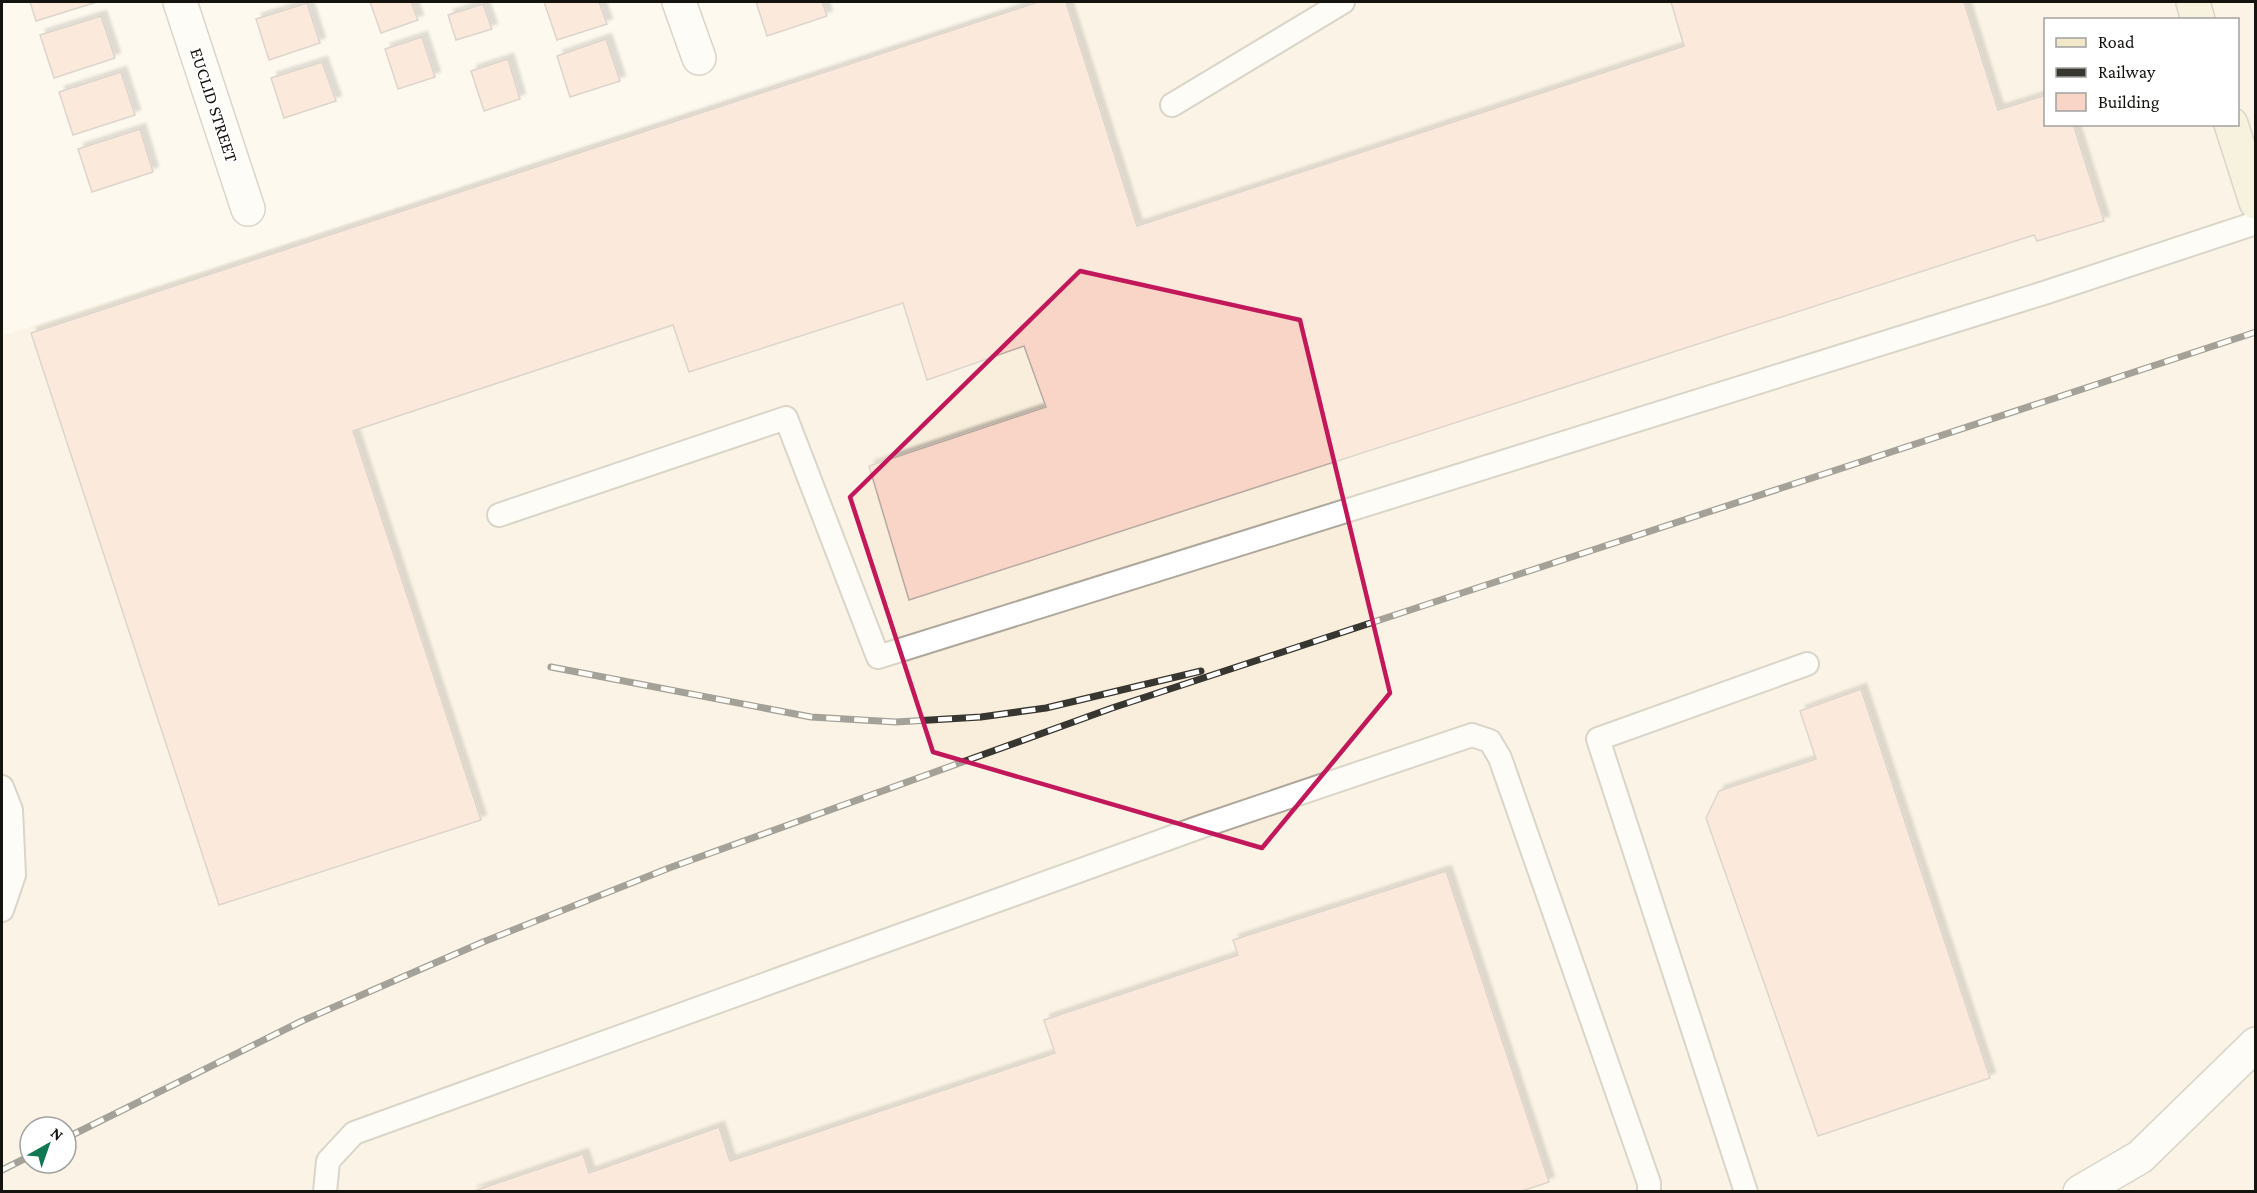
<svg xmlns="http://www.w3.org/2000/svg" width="2257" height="1193" font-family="'Crimson Pro',serif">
<defs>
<filter id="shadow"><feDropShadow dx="5.5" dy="-5.5" stdDeviation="1.5" flood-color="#0004"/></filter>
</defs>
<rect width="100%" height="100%" fill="#fef9ef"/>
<path fill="#f9eedb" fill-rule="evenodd" d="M1030,2H2255V1191H2V336ZM2046,20H2238V124H2046ZM30,1127H66V1163H30Z"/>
<g fill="#f8d5c6" stroke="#b7a9a3" stroke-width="1.5" filter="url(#shadow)">
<polygon points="30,2 97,2 36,21"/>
<polygon points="370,2 411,2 418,20 381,33"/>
<polygon points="544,2 599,2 607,24 557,40"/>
<polygon points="756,2 822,2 827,16 767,36"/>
<polygon points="1038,2 1066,2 1137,226 1684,46 1671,2 1964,2 1998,110 2046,95 2046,124 2073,124 2104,221 2037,241 2034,235 909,600 869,466 1046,407 1024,346 927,380 903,303 689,372 673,325 353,431 481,820 219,905 31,333"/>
<polygon points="307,3 320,43 269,60 256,19"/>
<polygon points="483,4 492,29 456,40 448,15"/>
<polygon points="101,16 115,58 54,78 40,35"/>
<polygon points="422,37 435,77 398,89 385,49"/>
<polygon points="606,39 620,81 570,97 557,56"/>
<polygon points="508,59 520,99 484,111 471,71"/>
<polygon points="322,62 336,101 284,118 271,78"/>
<polygon points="121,72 135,115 73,135 59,92"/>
<polygon points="140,129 153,172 92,192 78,149"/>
<polygon points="1861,689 1990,1078 1818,1136 1706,818 1719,791 1816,759 1800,711"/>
<polygon points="1446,871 1549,1182 1519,1192 471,1192 583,1154 589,1173 719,1127 730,1161 1055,1053 1044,1020 1238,955 1233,940"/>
</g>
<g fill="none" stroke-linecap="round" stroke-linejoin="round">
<g stroke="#aea89c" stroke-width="26">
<g id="lane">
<polyline points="1172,105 1343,2"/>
<polyline points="499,515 786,418 878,657 2047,292 2256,223"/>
<polyline points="2,787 11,810 14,875 2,910"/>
<polyline points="325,1192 328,1161 354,1133 1200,827 1472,735 1490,741 1500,758 1649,1183 1649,1192"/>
<polyline points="1746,1192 1598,739 1807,664"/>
</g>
</g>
<g stroke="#aea89c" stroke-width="36">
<g id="street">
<polyline points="180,2 248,209"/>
<polyline points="679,2 699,58"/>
<polyline points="2080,1192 2140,1157 2256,1044"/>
</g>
</g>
<g stroke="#aea89c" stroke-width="36">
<g id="secondary">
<polyline points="2193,2 2198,20"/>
<polyline points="2231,124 2256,202"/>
</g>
</g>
<use href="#lane" stroke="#fff" stroke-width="22"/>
<use href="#street" stroke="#fff" stroke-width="33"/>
<use href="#secondary" stroke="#f0e8c8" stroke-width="33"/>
<g stroke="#383630" stroke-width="7">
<g id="rail">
<polyline points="551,667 811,717 896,722 981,717 1046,708 1201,671"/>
<polyline points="66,1138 302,1021 483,942 669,868 1112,708 2256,332"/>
<polyline points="2,1170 30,1156"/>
</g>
</g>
<use href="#rail" stroke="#fff" stroke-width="4.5" stroke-dasharray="14" stroke-linecap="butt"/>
</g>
<path d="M0 0H2257V1193H0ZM1080,271L1300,320L1390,693L1262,848L933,752L850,497Z" fill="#fef9ef" fill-opacity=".55" fill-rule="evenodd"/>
<path fill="none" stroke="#c2185b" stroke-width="4.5" stroke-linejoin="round" d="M1080,271L1300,320L1390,693L1262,848L933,752L850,497Z"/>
<g text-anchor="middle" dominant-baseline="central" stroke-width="4.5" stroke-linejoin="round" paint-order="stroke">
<g font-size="18" fill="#15130e" stroke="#fff">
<text transform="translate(214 105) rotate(72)">EUCLID STREET</text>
</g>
</g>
<rect width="2257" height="1193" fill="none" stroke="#15130e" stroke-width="6"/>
<rect x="2044" y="18" width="195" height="108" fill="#ffffff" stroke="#a1a19f" stroke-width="1.5"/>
<rect x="2056" y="38" width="30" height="9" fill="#f0e8c8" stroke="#a1a19f" stroke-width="1.5"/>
<text x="2098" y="48" font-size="18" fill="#15130e">Road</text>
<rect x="2056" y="68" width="30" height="9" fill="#383630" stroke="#a1a19f" stroke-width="1.5"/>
<text x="2098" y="78" font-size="18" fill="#15130e">Railway</text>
<rect x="2056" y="93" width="30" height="18" fill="#f8d5c6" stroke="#a1a19f" stroke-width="1.5"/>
<text x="2098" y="108" font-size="18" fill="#15130e">Building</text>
<g transform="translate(48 1145) rotate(40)"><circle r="28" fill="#ffffff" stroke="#a1a19f" stroke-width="1.5"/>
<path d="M0-4.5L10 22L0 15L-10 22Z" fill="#107953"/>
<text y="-9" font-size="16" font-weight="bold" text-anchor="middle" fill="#15130e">N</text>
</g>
</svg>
